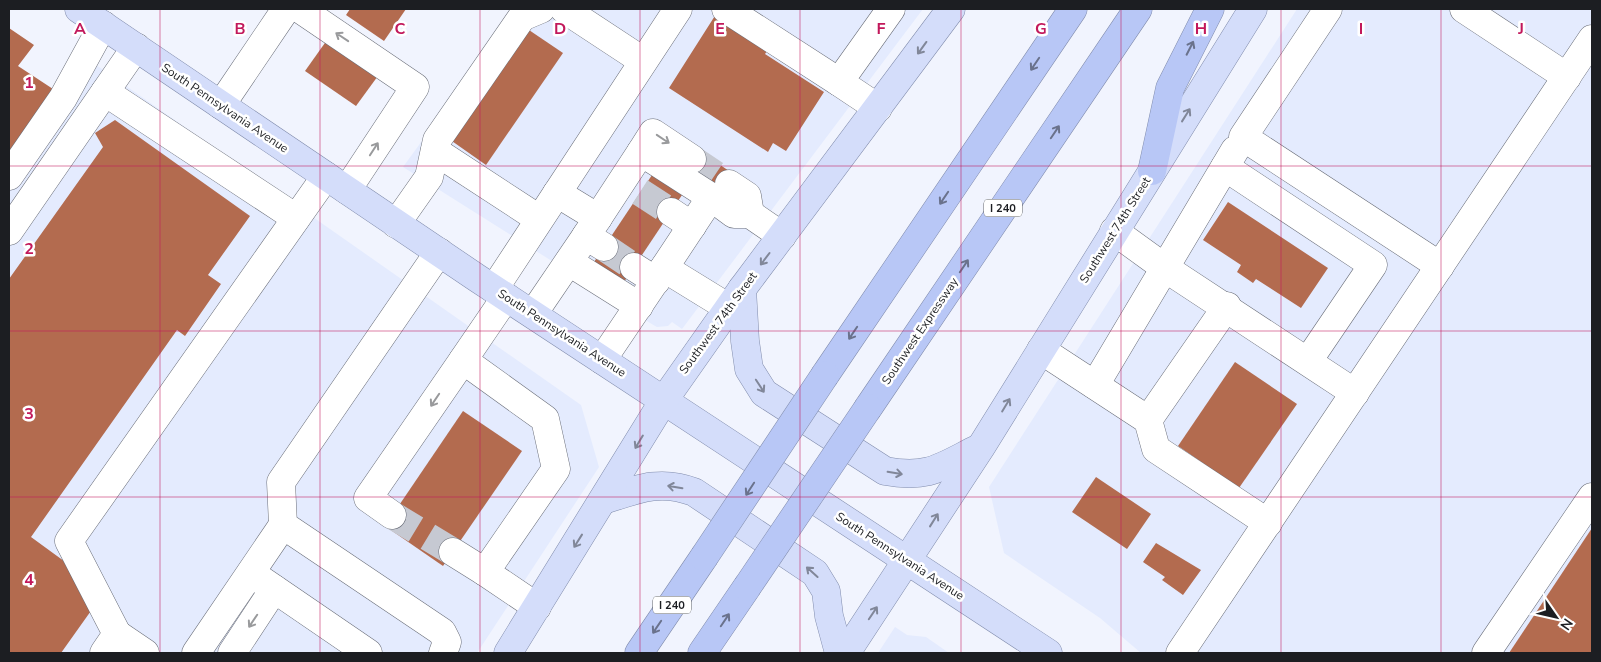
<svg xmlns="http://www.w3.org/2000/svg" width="1601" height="662" font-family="'Nunito Sans',sans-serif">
<rect width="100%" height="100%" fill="#f1f4fe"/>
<g fill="#e4ebfe">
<polygon points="512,9 923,9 682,329 672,322 668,326 657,327 650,323 403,167 453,98"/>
<polygon points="1297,9 1592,9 1592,653 1141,653 1100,618 1004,553 989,487"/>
<polygon points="89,60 581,405 599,467 477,653 9,653 9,181"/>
<polygon points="895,627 907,635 926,637 949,653 878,653"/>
</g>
<g fill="#b36b4f">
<polygon points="350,9 406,9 384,41 346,15"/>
<polygon points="718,11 771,45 765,54 824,92 786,151 773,143 768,152 669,88"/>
<polygon points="9,28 34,45 18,66 53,89 9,154"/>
<polygon points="526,28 563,53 486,165 449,139"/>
<polygon points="332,33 383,69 356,106 305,71"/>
<polygon points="115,120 250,216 208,275 221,284 185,336 177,330 31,537 68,564 93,608 61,653 9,653 9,279 103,147 95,133"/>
<polygon points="698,150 735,175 722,194 685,169"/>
<polygon points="652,175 682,195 620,288 590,268"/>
<polygon points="1228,202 1328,268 1301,308 1256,279 1253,283 1237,272 1241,265 1203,240"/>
<polygon points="1235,362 1297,404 1239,488 1178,446"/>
<polygon points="463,411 522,451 443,566 385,526"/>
<polygon points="1096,477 1151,514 1127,549 1072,512"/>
<polygon points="1592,528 1592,653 1509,653"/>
<polygon points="1156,543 1201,570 1183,595 1162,580 1165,577 1143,562"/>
</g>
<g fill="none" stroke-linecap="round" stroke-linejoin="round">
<g stroke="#c6c9d2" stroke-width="28" stroke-dasharray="28 14" stroke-linecap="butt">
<polyline points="692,159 729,184"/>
<polyline points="640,192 671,212"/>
<polyline points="604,247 634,267"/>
<polyline points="392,515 453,552"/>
</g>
<g stroke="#6a6e79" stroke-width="29">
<g id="minor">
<polyline points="300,9 415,87 347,190"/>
<polyline points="564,9 643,61"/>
<polyline points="726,9 839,82"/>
<polyline points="1328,9 1243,137 1440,266"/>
<polyline points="1464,9 1567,77"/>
<polyline points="105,92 296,218"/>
<polyline points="221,105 286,9"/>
<polyline points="878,108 839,82 891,9"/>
<polyline points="435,151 539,219"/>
<polyline points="641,152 653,133 692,159"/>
<polyline points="1225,167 1373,265 1308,361"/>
<polyline points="9,176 63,98 103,25"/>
<polyline points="729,184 747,196 750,214"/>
<polyline points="557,193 598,218"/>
<polyline points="671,212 692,226"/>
<polyline points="396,224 429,177 437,140 522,17 541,9"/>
<polyline points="9,231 136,47"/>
<polyline points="1114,231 1165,268 1355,393"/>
<polyline points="586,236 641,152 711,197"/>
<polyline points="439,252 281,482 283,525 442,632 447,642 443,653"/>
<polyline points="569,262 639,306"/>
<polyline points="634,267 656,281"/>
<polyline points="664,268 711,197 734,214 750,214 782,236"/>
<polyline points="494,289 678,9"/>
<polyline points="506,297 463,360 545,419 556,469 485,572 537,607"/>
<polyline points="533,314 586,236 604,247"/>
<polyline points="1041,350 1148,420 1156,449 1268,523"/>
<polyline points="602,360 664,268 729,308"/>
<polyline points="1095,385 1235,150"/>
<polyline points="1148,420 1227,306"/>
<polyline points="392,515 368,498 463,360"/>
<polyline points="453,552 485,572"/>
<polyline points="251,573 368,653"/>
<polyline points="117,634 145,653"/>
<polyline points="104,653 117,634 69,541 326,176"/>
<polyline points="196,653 283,525"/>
<polyline points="232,653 274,589"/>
<polyline points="1180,653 1592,39"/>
<polyline points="1486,653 1592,497"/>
</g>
</g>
<g stroke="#818cac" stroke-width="29">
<g id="major">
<polyline points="79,9 477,278 1048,653"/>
<path d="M742,289L745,341L749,369L764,393L885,471C929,479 941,467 979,448"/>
<path d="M604,500C637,489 660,479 694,492L815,573L826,591L829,616L839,653"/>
<polyline points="508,653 664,400 742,289 951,9"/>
<polyline points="846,653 981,447 1253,9"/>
</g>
</g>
<g stroke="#818cac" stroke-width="29">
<g id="highway">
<polyline points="1152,171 1170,88 1210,9"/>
<polyline points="825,375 1073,9"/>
<polyline points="868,408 1138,9"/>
<polyline points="639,653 704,557"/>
<polyline points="702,653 747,587"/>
</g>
</g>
<use href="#minor" stroke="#fff" stroke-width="28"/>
<use href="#major" stroke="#d4ddfa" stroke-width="28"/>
<use href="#highway" stroke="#b8c7f6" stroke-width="28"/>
<g stroke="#818cac" stroke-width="29" stroke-linecap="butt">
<g id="highway-bridge">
<polyline points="704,557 825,375"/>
<polyline points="747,587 868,408"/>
</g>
</g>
<use href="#highway-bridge" stroke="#b8c7f6" stroke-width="28"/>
</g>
<defs><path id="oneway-shaft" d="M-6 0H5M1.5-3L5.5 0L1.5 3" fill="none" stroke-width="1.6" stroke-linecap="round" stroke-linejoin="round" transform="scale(1.25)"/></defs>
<g stroke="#999a9c">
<use href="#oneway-shaft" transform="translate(342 37) rotate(-146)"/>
<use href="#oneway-shaft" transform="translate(663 139) rotate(34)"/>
<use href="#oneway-shaft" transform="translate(374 149) rotate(-57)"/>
<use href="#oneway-shaft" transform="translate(435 400) rotate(124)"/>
<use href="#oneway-shaft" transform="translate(253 621) rotate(124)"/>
</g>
<g stroke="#818799">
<use href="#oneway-shaft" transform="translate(922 48) rotate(126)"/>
<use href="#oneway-shaft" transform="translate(1186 115) rotate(-58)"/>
<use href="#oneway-shaft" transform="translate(765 259) rotate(127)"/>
<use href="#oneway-shaft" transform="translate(760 386) rotate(57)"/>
<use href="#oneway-shaft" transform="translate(1006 405) rotate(-59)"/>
<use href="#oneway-shaft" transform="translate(639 442) rotate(121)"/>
<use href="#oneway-shaft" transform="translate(895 473) rotate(9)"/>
<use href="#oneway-shaft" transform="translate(675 487) rotate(-171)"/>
<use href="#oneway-shaft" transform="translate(934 520) rotate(-58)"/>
<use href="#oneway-shaft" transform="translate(578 541) rotate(122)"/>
<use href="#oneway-shaft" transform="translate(812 572) rotate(-138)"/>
<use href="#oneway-shaft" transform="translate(873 613) rotate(-56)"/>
</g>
<g stroke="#6a728c">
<use href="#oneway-shaft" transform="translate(1190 48) rotate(-63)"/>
<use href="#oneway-shaft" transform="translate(1035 64) rotate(124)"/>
<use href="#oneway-shaft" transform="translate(1055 132) rotate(-56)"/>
<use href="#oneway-shaft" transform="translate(944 198) rotate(124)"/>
<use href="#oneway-shaft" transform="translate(964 266) rotate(-56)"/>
<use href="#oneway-shaft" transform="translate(853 333) rotate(124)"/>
<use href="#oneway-shaft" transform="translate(750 489) rotate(123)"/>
<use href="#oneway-shaft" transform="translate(725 620) rotate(-56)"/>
<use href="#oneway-shaft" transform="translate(657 627) rotate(124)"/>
</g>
<path fill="none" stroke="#c2185b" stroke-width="1" stroke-opacity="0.55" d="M160,9V653M320,9V653M480,9V653M640,9V653M800,9V653M961,9V653M1121,9V653M1281,9V653M1441,9V653M9,166H1592M9,331H1592M9,497H1592"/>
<g text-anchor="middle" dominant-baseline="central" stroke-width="5" stroke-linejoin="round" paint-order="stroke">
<g fill="#fff" stroke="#606264" stroke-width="1">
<rect x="984" y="199.5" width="38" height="17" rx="4"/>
<rect x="653" y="596.5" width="38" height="17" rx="4"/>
</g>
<g font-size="11" font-weight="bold" fill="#1c1e22">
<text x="1003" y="208">I 240</text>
<text x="672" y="605">I 240</text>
</g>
<g font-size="12" fill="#1c1e22" stroke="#fff">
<text transform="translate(225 108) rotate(34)">South Pennsylvania Avenue</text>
<text transform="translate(1115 230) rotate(-58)">Southwest 74th Street</text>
<text transform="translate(718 323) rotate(-54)">Southwest 74th Street</text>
<text transform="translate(920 331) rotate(-56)">Southwest Expressway</text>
<text transform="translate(562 333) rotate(33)">South Pennsylvania Avenue</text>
<text transform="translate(900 556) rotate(33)">South Pennsylvania Avenue</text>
</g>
</g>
<g font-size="16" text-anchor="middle" font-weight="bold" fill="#c2185b" stroke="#fff" stroke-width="5" stroke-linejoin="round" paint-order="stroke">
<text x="80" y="34">A</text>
<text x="240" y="34">B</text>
<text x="400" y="34">C</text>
<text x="560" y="34">D</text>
<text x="720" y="34">E</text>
<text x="881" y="34">F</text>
<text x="1041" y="34">G</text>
<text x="1201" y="34">H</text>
<text x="1361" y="34">I</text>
<text x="1521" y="34">J</text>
<text x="29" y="88">1</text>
<text x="29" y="254">2</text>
<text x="29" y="419">3</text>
<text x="29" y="585">4</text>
</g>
<rect width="1601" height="662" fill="none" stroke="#1c1e22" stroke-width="20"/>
<g transform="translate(1556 617) rotate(124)" stroke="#ffffff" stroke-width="4" paint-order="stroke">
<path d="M0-4L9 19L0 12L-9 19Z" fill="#1c1e22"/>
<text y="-8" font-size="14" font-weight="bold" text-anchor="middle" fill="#1c1e22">N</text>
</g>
</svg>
